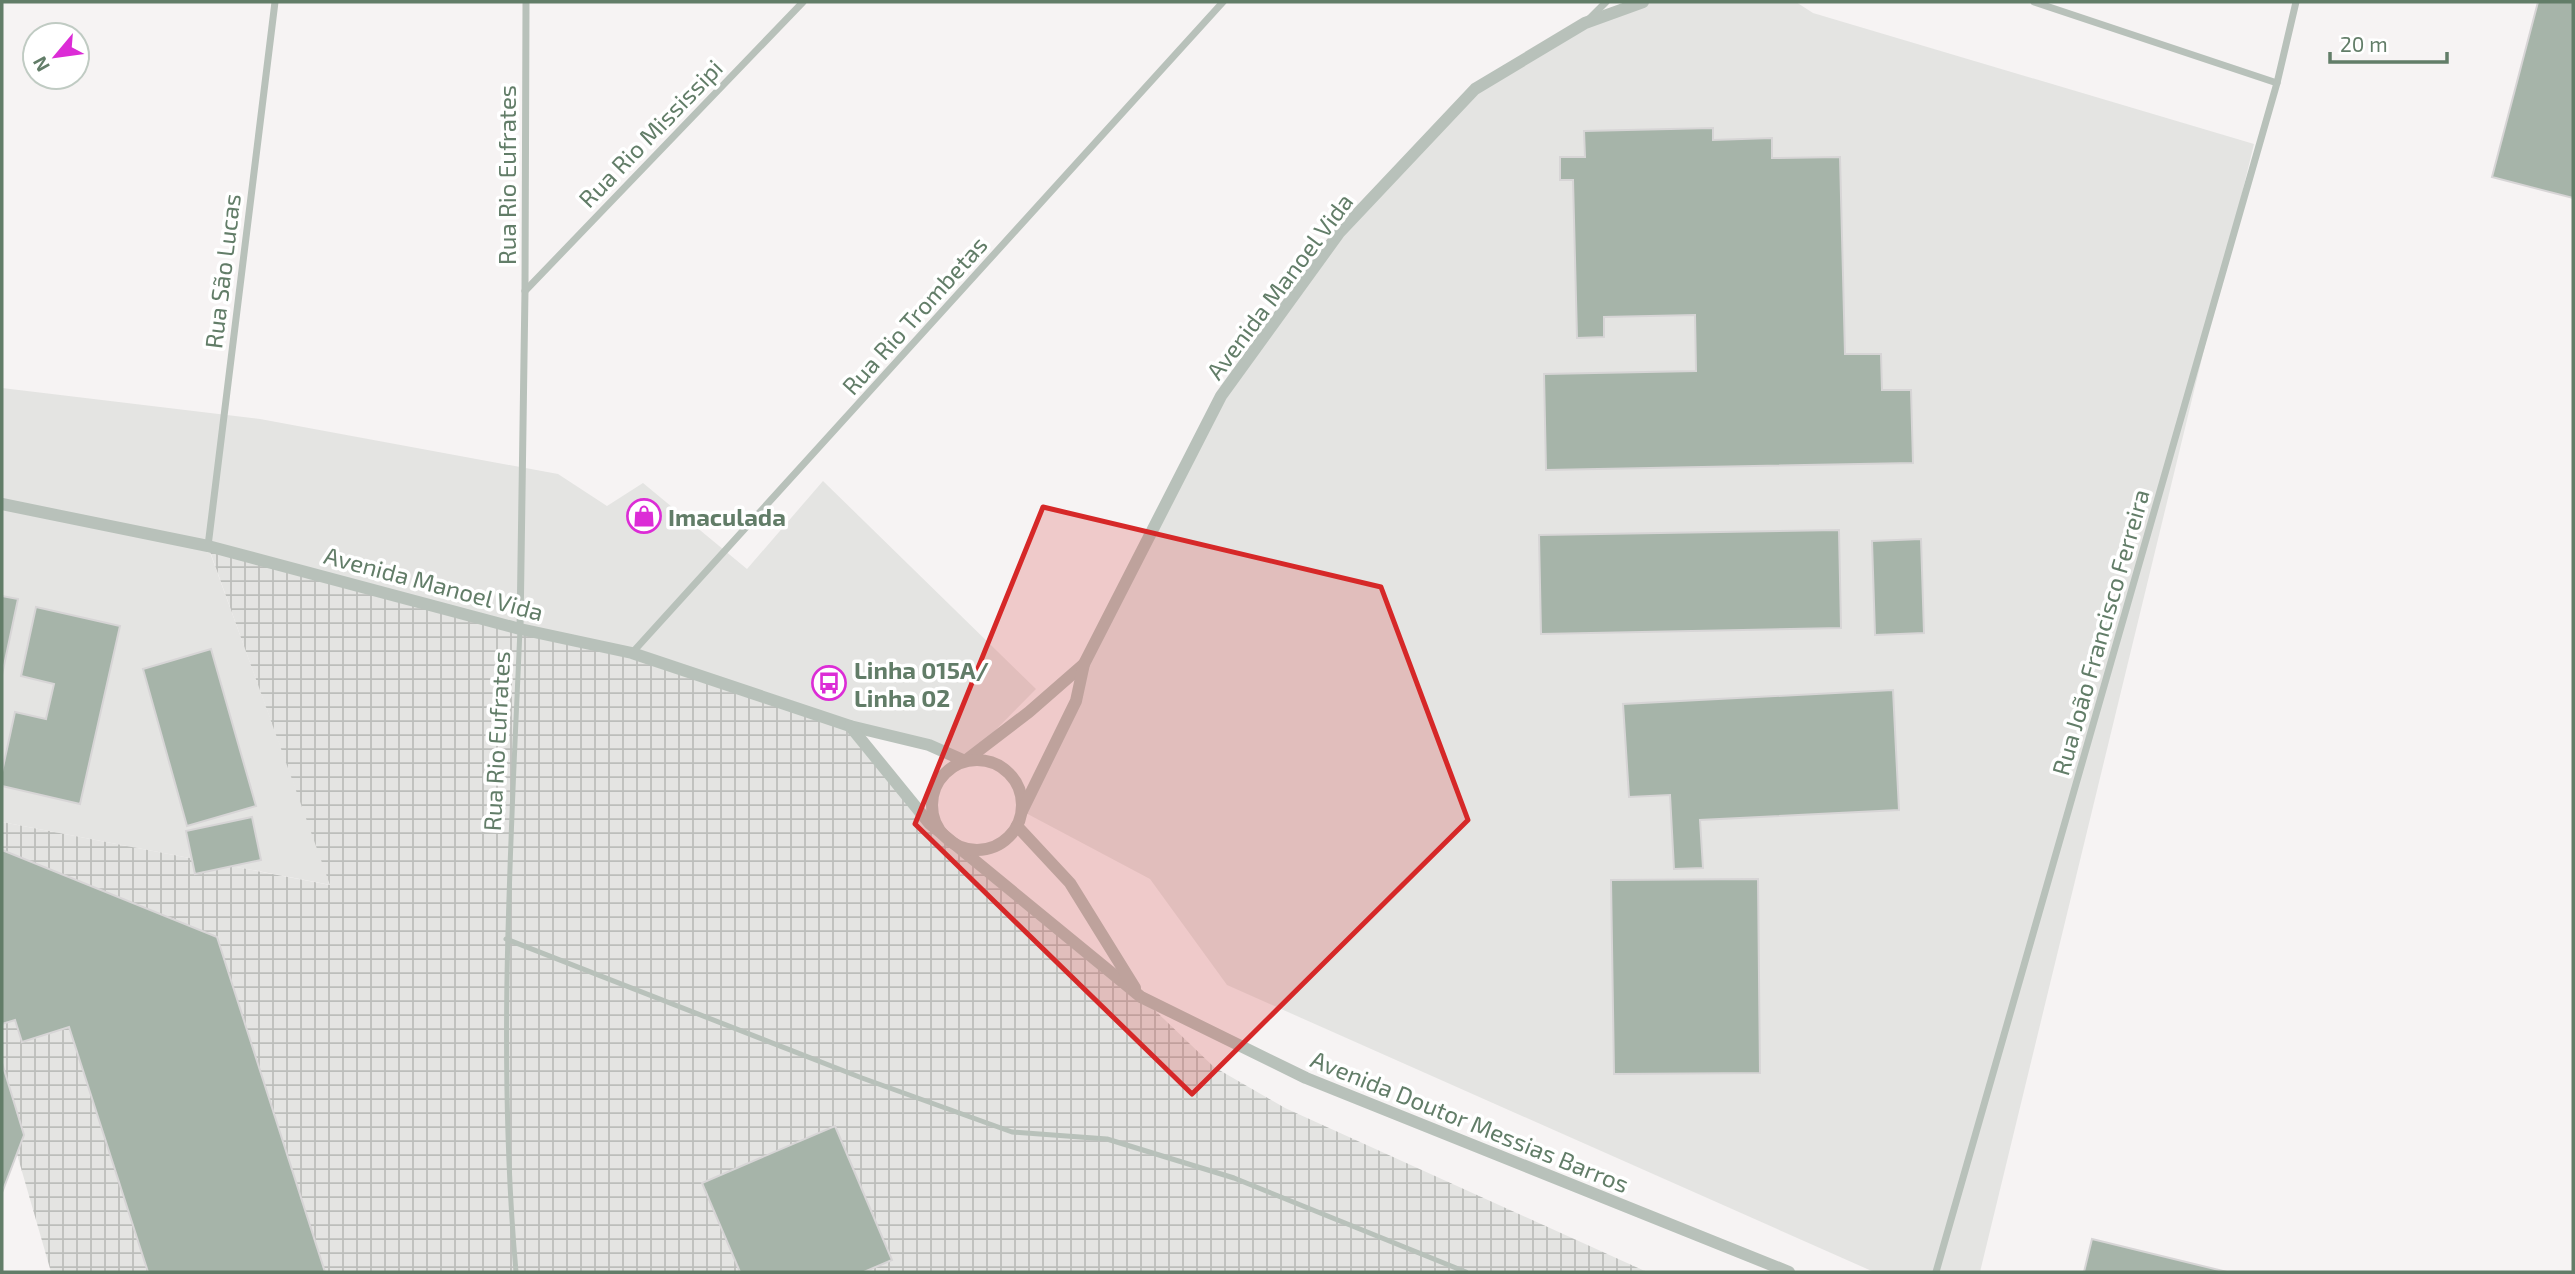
<svg xmlns="http://www.w3.org/2000/svg" width="2575" height="1274" font-family="'Exo 2',sans-serif">
<defs>
<pattern id="industrial-grid" width="8" height="8" patternUnits="userSpaceOnUse" patternTransform="scale(1.75)"><rect width="8" height="8" fill="#e4e4e2"/><path d="M0 4h8M4 0v8" fill="none" stroke="#bcbebb"/></pattern>
</defs>
<rect width="100%" height="100%" fill="#f6f3f3"/>
<g fill="#e4e4e2">
<polygon points="1643,2 1796,2 1813,13 2254,144 1980,1272 1874,1272 1227,985 1150,879 1022,811 1076,701 1084,664 1221,396 1339,233 1475,89 1585,23"/>
<polygon points="2,388 260,419 558,474 607,506 643,483 747,569 823,481 1036,689 965,761 208,547 331,885 2,822"/>
</g>
<polygon fill="url(#industrial-grid)" points="208,546 632,653 850,726 929,823 1141,997 1214,1067 1285,1108 1647,1272 51,1272 10,1130 2,1115 2,822 330,885"/>
<g fill="#a6b4a9" stroke="#d7d5d6" stroke-width="2">
<polygon points="2538,2 2573,2 2573,198 2492,177"/>
<polygon points="1713,128 1713,140 1772,138 1772,158 1840,157 1845,354 1881,354 1882,390 1911,390 1913,463 1546,470 1544,374 1696,371 1695,315 1604,317 1604,337 1577,338 1573,180 1560,180 1560,157 1585,157 1584,131"/>
<polygon points="1839,530 1841,628 1541,634 1539,535"/>
<polygon points="1921,539 1924,633 1875,635 1872,541"/>
<polygon points="2,596 18,599 2,675"/>
<polygon points="36,607 120,626 80,804 2,786 2,772 15,712 46,719 54,684 21,676"/>
<polygon points="211,649 256,806 187,826 143,669"/>
<polygon points="1893,690 1899,810 1700,820 1703,868 1674,869 1670,795 1629,797 1623,704"/>
<polygon points="252,817 261,860 195,874 186,831"/>
<polygon points="2,850 217,937 325,1272 148,1272 69,1027 22,1042 15,1020 2,1024"/>
<polygon points="1758,879 1760,1073 1614,1074 1611,880"/>
<polygon points="2,1063 24,1135 3,1190 2,1188"/>
<polygon points="835,1126 892,1260 864,1272 740,1272 702,1183"/>
<polygon points="2092,1239 2227,1272 2084,1272"/>
</g>
<g fill="none" stroke-linecap="round" stroke-linejoin="round">
<g stroke="#b8c1ba" stroke-width="5">
<polyline points="506,939 862,1078 1012,1132 1107,1139 1234,1178 1466,1272"/>
<path d="M516,1272C497,1058 511,843 520,629"/>
</g>
<g stroke="#b8c1ba" stroke-width="7">
<polyline points="2034,2 2277,83"/>
<polyline points="1590,18 1606,2"/>
<polyline points="525,291 803,2"/>
<polyline points="208,546 275,2"/>
<polyline points="520,629 525,291 526,2"/>
<polyline points="632,653 1223,2"/>
<polyline points="1936,1272 2277,83 2296,2"/>
</g>
<g stroke="#b8c1ba" stroke-width="12">
<polyline points="2,504 208,546 520,629 632,653 850,726 929,745 965,761 1029,712 1084,664"/>
<polyline points="850,726 929,823 1141,997 1306,1078 1789,1272"/>
<circle cx="977" cy="805" r="45"/>
<polyline points="1022,811 1076,701 1084,664 1221,396 1339,233 1475,89 1585,23 1643,2"/>
<polyline points="1017,826 1070,883 1135,988"/>
</g>
</g>
<path fill="#d62828" fill-opacity="0.2" stroke="#d62828" stroke-width="5" stroke-linejoin="round" d="M1043,507L1381,587L1468,820L1192,1094L915,824Z"/>
<defs>
<g id="shop-ring" transform="scale(1.75)"><circle r="9.5" fill="#fff" stroke="#dc2cd6" stroke-width="1.5"/><path d="M-5-2.5h2.3a2.7 3.5 0 0 1 5.4 0H5L5.5 6h-11ZM-1.5-2.5h3a1.5 2.3 0 0 0-3 0Z" fill="#dc2cd6"/></g>
<g id="bus-ring" transform="scale(1.75)"><circle r="9.5" fill="#fff" stroke="#dc2cd6" stroke-width="1.5"/><path d="M-5-6H5V4H4V6H2V4H-2V6H-4V4H-5ZM-3.5-4V0h7V-4ZM-3.5 1.2v1.5H-2V1.2ZM2 1.2v1.5H3.5V1.2Z" fill="#dc2cd6"/></g>
</defs>
<g fill-rule="evenodd">
<use href="#shop-ring" x="644" y="516"/>
<use href="#bus-ring" x="829" y="683"/>
</g>
<g text-anchor="middle" dominant-baseline="central" stroke-width="7" stroke-linejoin="round" paint-order="stroke">
<g font-size="24" fill="#627d68" stroke="#fff">
<text transform="translate(650 133) rotate(-46)">Rua Rio Mississipi</text>
<text transform="translate(506 175) rotate(-90)">Rua Rio Eufrates</text>
<text transform="translate(222 271) rotate(-83)">Rua São Lucas</text>
<text transform="translate(1279 286) rotate(-53)">Avenida Manoel Vida</text>
<text transform="translate(914 315) rotate(-48)">Rua Rio Trombetas</text>
<text transform="translate(434 583) rotate(15)">Avenida Manoel Vida</text>
<text transform="translate(2100 632) rotate(-74)">Rua João Francisco Ferreira</text>
<text transform="translate(496 741) rotate(-87)">Rua Rio Eufrates</text>
<text transform="translate(1470 1121) rotate(22)">Avenida Doutor Messias Barros</text>
</g>
<g font-size="24" font-weight="bold" fill="#627d68" stroke="#fff" text-anchor="start">
<text x="668" y="516">Imaculada</text>
<text x="854" y="669">Linha 015A/<tspan x="854" dy="28">Linha 02</tspan></text>
</g>
</g>
<rect width="2575" height="1274" fill="none" stroke="#627d68" stroke-width="7"/>
<g transform="translate(56 56) rotate(241)"><circle r="33" fill="#ffffff" stroke="#c0cbc3" stroke-width="2"/>
<path d="M0-5L12 26L0 18L-12 26Z" fill="#dc2cd6"/>
<text y="-10" font-size="19" font-weight="bold" text-anchor="middle" fill="#627d68">N</text>
</g>
<path d="M2330 52v10h117v-10" fill="none" stroke="#627d68" stroke-width="3.5"/>
<text x="2340" y="52" font-size="21" fill="#627d68" stroke="#ffffff" stroke-width="5" paint-order="stroke">20 m</text>
</svg>
